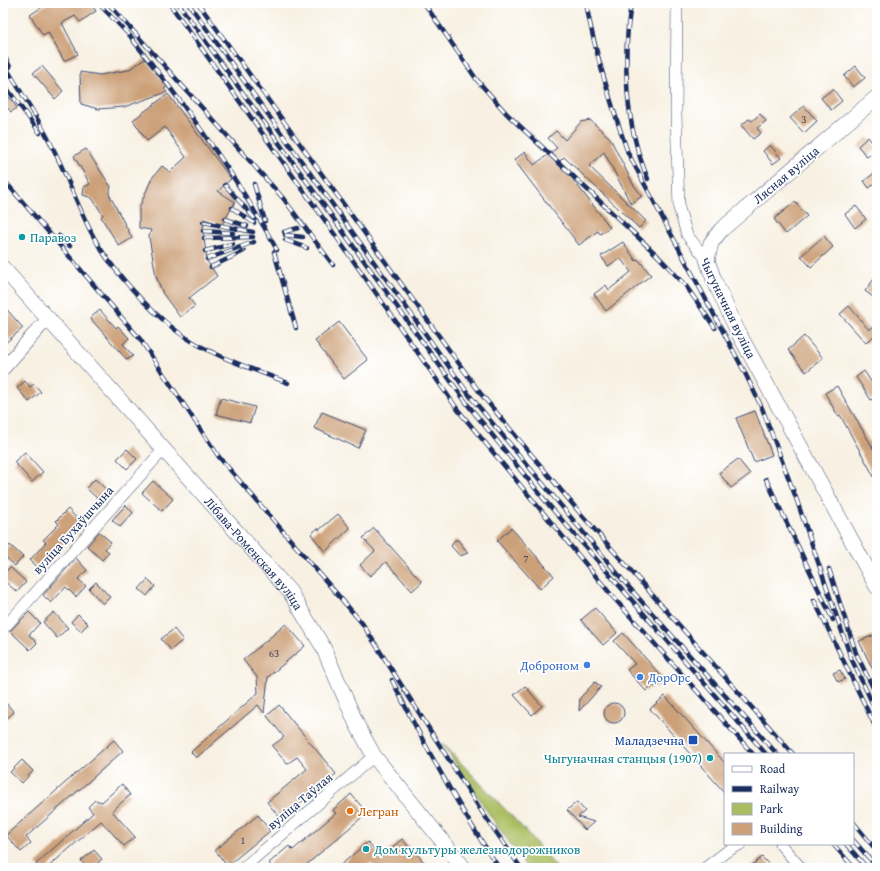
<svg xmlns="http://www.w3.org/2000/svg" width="880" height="871" font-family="'Gentium Book Plus',serif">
<rect width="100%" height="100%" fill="#fff"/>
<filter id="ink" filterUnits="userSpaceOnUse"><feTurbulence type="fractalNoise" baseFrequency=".025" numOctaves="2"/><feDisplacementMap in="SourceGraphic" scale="8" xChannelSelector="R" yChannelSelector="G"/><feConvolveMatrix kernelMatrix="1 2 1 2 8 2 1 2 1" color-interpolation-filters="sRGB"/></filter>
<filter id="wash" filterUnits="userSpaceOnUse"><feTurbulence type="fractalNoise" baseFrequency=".012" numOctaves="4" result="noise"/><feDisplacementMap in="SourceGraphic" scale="16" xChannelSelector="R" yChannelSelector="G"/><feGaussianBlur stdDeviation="0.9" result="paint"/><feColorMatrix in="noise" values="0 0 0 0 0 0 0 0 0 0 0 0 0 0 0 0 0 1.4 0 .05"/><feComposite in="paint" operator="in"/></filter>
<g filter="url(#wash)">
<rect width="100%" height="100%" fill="#f8f1e3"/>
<polygon fill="#abbd61" stroke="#637660" points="442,743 523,828 557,868 527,868 491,817"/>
<g id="blocks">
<g fill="#cca078">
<polygon points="48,3 90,3 96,11 80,22 75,16 62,23 78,54 64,61 48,32 43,35 30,15"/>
<polygon points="145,59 167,86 164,89 167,92 124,107 98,109 81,104 80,72 100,75 128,70"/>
<polygon points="42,66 63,91 55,99 33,73"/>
<polygon points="856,66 865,78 853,87 844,76"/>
<polygon points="833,89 842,101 831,110 821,98"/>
<polygon points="168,94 231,179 218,191 235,202 222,225 204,219 203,231 207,261 217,276 189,298 195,306 180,317 163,294 156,276 149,237 151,230 139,228 139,208 152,178 162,166 170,172 186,157 165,127 147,141 133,120"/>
<polygon points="9,97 17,108 11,112 3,102"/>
<polygon points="804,106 817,121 804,133 790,118"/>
<polygon points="760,114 766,121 757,128 761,133 753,139 741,125 749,119 752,121"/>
<polygon points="590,120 610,138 633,184 642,196 631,204 604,152 589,166 646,221 639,228 564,157 559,162 610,227 600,234 598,231 579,245 514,160 525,152 534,165 557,148 548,138 556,131 565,140 581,122"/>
<polygon points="868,137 877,149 867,157 858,146"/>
<polygon points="770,145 781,158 773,164 763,151"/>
<polygon points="86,149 111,187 109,194 132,238 119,246 101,217 103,215 92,198 83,195 84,187 90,184 74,156"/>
<polygon points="877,171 877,182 869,188 864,181"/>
<polygon points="795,202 807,216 786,234 774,219"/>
<polygon points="856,206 866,219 855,228 845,214"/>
<polygon points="824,236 833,247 811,267 801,256"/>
<polygon points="623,242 636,261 638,259 651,275 606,311 594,294 606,285 609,290 631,272 620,258 608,266 601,256"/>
<polygon points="877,275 877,300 865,291"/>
<polygon points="3,305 23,328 3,345"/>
<polygon points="849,306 869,330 874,326 877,330 877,333 866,343 840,314"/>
<polygon points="100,310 116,328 118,326 129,338 123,344 133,356 127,360 90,318"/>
<polygon points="339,322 368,360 344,379 315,341"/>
<polygon points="804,336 823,358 806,372 788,350"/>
<polygon points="864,371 877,390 877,396 871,400 856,377"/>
<polygon points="25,381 30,387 34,384 41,392 29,402 17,388"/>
<polygon points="837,386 877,455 877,482 840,415 838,416 825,393"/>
<polygon points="221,398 255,407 250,423 216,414"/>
<polygon points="755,411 772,455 754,462 736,418"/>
<polygon points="322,412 366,430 358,448 314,428"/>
<polygon points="127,449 137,459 127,469 117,459"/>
<polygon points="25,452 43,472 32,482 14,462"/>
<polygon points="738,459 750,474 731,488 719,473"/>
<polygon points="95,479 109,492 100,501 86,488"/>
<polygon points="153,481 173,499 162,511 142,493"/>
<polygon points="126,505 133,513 120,527 112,520"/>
<polygon points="68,509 83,525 63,543 64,544 40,569 30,560 46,542 43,540 59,524 56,521"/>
<polygon points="338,514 350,528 325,552 311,534 318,528 319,530"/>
<polygon points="374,528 422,582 412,591 386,562 370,576 360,565 375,551 363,538"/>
<polygon points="511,528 554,576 540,589 497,541"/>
<polygon points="99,532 111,542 105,549 109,552 102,560 87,546"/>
<polygon points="455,540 458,540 468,553 460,556 451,546"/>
<polygon points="10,545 23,557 15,566 3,555"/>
<polygon points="76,558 87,570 78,579 86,586 76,597 66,587 51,603 43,595"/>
<polygon points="10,567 26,582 17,592 3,580 3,575"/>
<polygon points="148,579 155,586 147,596 139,589"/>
<polygon points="96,582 110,597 103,604 89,589"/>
<polygon points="595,608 617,633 603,645 581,620"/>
<polygon points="29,612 40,623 29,635 37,643 30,650 10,631"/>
<polygon points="54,612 68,628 57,638 43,622"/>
<polygon points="78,614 88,624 81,631 71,622"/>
<polygon points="286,624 305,646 268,677 264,713 258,705 196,758 191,752 258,693 257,677 243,660"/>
<polygon points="174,629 183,640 171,650 161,639"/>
<polygon points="623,633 665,680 656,688 653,684 646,691 627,670 635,664 614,641"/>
<polygon points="877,634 877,678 859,641"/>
<polygon points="840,670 845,679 838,682 833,673"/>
<polygon points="595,682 601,687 579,711 580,698"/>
<polygon points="525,686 542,706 532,715 514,695"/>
<polygon points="665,696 725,763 725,793 650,709"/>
<polygon points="3,700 14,712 3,722"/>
<circle cx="614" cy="713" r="10"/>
<polygon points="279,705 336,774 281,819 267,802 307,769 297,757 287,764 272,746 284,737 267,716"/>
<polygon points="114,740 123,751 26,837 31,843 21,852 6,835"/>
<polygon points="22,760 33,771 22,783 10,772"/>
<polygon points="122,784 130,795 112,811 135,837 124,846 101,821 47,868 40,868 36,864 93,813 88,807 95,800 102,802"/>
<polygon points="351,794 367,813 306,865 309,868 273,868 269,863 289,846 293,850 336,813 333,810"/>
<polygon points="577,802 585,811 578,817 594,822 585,830 567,810"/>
<polygon points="258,815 270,831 227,866 215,850"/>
<polygon points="402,839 410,848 411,847 429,868 375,868 371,863 364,868 337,868 368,842 381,857"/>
<polygon points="94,850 102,859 92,868 88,868 81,861"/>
<polygon points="762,857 772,868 749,868"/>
</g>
</g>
</g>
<g filter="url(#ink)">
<use href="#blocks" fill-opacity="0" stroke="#3c4c72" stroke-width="1"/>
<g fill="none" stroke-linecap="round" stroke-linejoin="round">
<g stroke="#3c4c72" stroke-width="12">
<g id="minor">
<polyline points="677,3 676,114 679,208 687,235 707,260"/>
<polyline points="3,629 164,449"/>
<polyline points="780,844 801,868"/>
<polyline points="243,868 374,756"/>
<polyline points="705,868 726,852 741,844"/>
</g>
</g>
<g stroke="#3c4c72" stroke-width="14">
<polyline id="tertiary" points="3,369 40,327 50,319"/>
</g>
<g stroke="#3c4c72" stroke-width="16">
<g id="secondary">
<polyline points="877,97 721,230 711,243 707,260 714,280 738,332 877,587"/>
<path id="s1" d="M3,268L290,592L323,647L357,725L374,756L464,868"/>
</g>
</g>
<use href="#minor" stroke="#fff" stroke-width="11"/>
<use href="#tertiary" stroke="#fff" stroke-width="13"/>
<use href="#secondary" stroke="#fff" stroke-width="15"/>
<g stroke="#1b2f5e" stroke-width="4.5">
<g id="rail">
<polyline points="98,3 133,39"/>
<polyline points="108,3 283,198 333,265"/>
<polyline points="169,3 326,222 458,410 613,597 753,754"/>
<polyline points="178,3 468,405 548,504 766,754"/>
<polyline points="188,3 470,396 627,585 777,754"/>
<polyline points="198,3 481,394 580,513 793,754"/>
<polyline points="424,3 477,80 507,114 658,256 686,286 715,328"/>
<path d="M586,3C595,54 611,104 628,153L744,371L762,408L796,498L851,658L877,713"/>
<path d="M631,3C622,61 625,125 648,179"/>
<path d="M132,39C186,106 236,175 277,250"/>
<polyline points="3,53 10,67"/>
<path d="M3,62C19,90 38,117 52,146C66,174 77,204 91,232C109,267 146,308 178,332C211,356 251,368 288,383"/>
<polyline points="3,83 40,133"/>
<polyline points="3,179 140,339 219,457 362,623 482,812 521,868"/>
<polyline points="254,184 265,221"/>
<polyline points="225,185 255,219"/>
<polyline points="232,208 254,223"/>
<polyline points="225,219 247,226"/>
<polyline points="203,222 253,232"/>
<polyline points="203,231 233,233"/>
<polyline points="284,232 298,228"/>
<polyline points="285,235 303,237"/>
<polyline points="59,236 70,246"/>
<polyline points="204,238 253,237"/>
<polyline points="285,240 307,248"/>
<polyline points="205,251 233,244"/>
<polyline points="274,252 296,328"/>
<polyline points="207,259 254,242"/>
<polyline points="211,267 244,251"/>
<polyline points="766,479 833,620"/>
<polyline points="829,569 856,653 877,696"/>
<polyline points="814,600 877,730"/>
<path d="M392,680C424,745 459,808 499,868"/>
<polyline points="853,822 877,851"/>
<polyline points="853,840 877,867"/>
<polyline points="833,844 854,868"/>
<polyline points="846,844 867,868"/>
</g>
</g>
<use href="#rail" stroke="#fff" stroke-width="3" stroke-dasharray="9" stroke-linecap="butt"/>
</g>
</g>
<g fill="#0f9aa8" stroke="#fff" stroke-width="1.5">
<circle cx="22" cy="237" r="4"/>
<circle cx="710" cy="758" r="4"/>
<circle cx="366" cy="849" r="4"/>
</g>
<g fill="#3f7fe0" stroke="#fff" stroke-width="1.5">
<circle cx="587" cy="665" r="4"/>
<circle cx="640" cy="677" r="4"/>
</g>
<rect fill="#1a4fb4" stroke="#fff" stroke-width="1.5" x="688" y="735" width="10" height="10" rx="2"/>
<circle fill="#e8710a" stroke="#fff" stroke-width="1.5" cx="350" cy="811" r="4"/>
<g text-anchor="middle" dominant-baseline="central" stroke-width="3.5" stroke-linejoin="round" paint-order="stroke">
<g font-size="11" fill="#474b64">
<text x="804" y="119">3</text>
<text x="526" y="558">7</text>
<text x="274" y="653">63</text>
<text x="243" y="840">1</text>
</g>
<g font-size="13" fill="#1b2f5e" stroke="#fff">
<text transform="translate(786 175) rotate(-40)">Лясная вуліца</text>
<text transform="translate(728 308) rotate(64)">Чыгуначная вуліца</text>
<text transform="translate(73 530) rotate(-48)">вуліца Бухаўшчына</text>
<text stroke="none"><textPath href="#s1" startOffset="380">Лібава-Роменская вуліца</textPath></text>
<text transform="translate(300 801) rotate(-40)">вуліца Таўлая</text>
</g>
<g font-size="13" fill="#0d838f" stroke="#fff" text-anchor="start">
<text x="30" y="237">Паравоз</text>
<text x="702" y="758" text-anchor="end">Чыгуначная станцыя (1907)</text>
<text x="374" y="849">Дом культуры железнодорожников</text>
</g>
<g font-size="13" fill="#366cbe" stroke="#fff" text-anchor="end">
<text x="579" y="665">Доброном</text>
<text x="648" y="677" text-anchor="start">ДорОрс</text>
</g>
<g font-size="13" fill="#164399" stroke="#fff" text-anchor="end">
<text x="684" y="740">Маладзечна</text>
</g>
<g font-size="13" fill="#c56008" stroke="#fff" text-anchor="start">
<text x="358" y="811">Легран</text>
</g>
</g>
<rect width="880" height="871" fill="none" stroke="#fff" stroke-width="16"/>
<rect x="724" y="753" width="130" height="92" fill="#ffffff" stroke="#a4acbf"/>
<rect x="732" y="766" width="20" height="6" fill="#ffffff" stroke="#a4acbf"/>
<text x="760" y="773" font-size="12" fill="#1b2f5e">Road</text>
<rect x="732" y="786" width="20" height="6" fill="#1b2f5e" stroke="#a4acbf"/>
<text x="760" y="793" font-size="12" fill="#1b2f5e">Railway</text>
<rect x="732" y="803" width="20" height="12" fill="#abbd61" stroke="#a4acbf"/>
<text x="760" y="813" font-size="12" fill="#1b2f5e">Park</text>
<rect x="732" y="823" width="20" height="12" fill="#cca078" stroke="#a4acbf"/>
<text x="760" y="833" font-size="12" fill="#1b2f5e">Building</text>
</svg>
